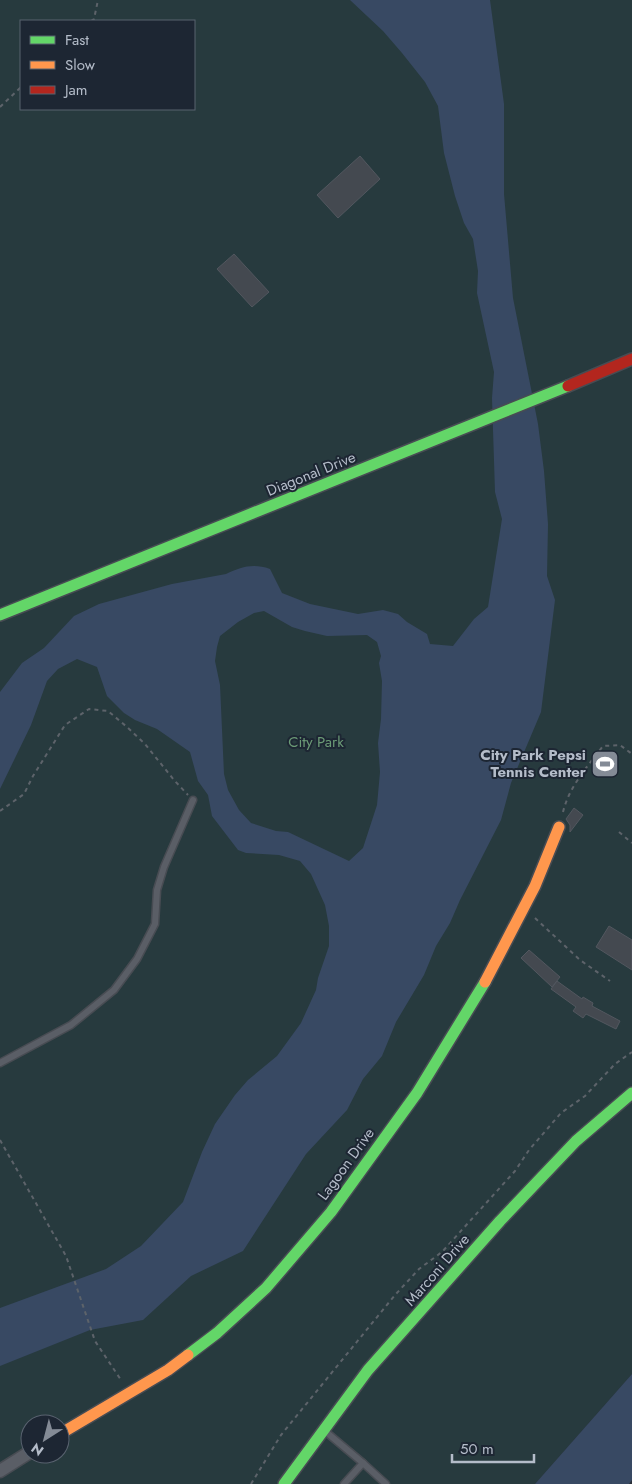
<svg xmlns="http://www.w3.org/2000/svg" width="632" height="1484" font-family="Jost,sans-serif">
<rect width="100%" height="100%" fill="#2a3038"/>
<path fill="#273a3e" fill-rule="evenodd" d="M0,0H632V1374L535,1484H0ZM21,21H194V109H21ZM30,1424H60V1454H30Z"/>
<g fill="#384963" fill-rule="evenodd">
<path d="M350,0H490L504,104V194L513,298L538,424L544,471L548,524L547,576L555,600L541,712L511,783L501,820L460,900L450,923L436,946L424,975L396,1022L382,1056L363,1079L347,1110L306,1154L243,1251L191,1276L143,1320L90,1330L0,1366V1308L106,1269L141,1246L183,1202L202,1152L215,1124L235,1095L248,1080L277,1056L301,1023L316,990L318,978L329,946V926L325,905L311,874L300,861L279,855L246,853L238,850L212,816L208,795L198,781L190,752L157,729L135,720L124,713L107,696L97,667L77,659L58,669L47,681L31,725L0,789V692L22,663L44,648L74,616L99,604L172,584L226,574C241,567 253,563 270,569L282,593L310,604L358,614L383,610L398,614L407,622L427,634L430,644L453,646L474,619L488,607L502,519L495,492L492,398L494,372L477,293L478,271L473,239L464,223L455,196L444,153L438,106L425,82L402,53L383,31ZM264,611L292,627L305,631L327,636L367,635L377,642L381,656L379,663L382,681L381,719L378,743L380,772L377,805L363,848L349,861L288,832L276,831L251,823L239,810L228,790L224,774L220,685L215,661L217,647L220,636L238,622L254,613Z"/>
<polygon points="632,1374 632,1480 629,1484 535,1484"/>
</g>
<g fill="#444950" stroke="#52575f">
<polygon points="360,156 380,179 338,218 317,195"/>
<polygon points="234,254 269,292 252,307 217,269"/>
<polygon points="574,808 583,815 570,832 570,825 566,819"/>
<polygon points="609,926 632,940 632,970 596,947"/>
<polygon points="529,950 560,977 552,987 521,958"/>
<polygon points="557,981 582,999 583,997 593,1003 592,1006 620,1021 616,1029 586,1014 583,1018 573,1011 576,1007 551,989"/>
</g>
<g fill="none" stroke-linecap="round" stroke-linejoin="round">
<g stroke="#484c53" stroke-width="9">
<g id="lane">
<polyline points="0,1063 71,1025 114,990 137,959 155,924 157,890 164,867 193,800"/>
<polyline points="326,1432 363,1463"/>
<polyline points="344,1484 363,1463 386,1484"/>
</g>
</g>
<g stroke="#484c53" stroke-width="15">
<polyline id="street" points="0,1471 30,1452"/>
</g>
<g stroke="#484c53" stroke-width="14">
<g id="fast">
<polyline points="0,615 568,386"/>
<polyline points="188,1355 217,1333 266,1288 331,1212 417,1093 485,982"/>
<polyline points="284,1484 368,1370 500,1221 576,1141 632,1093"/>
</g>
</g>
<g stroke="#484c53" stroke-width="14">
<g id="slow">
<polyline points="485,982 535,886 559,827"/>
<polyline points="60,1434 168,1370 188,1355"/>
</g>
</g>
<g stroke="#484c53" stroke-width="14">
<polyline id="jam" points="568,386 632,359"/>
</g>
<g stroke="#5d636a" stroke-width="2" stroke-dasharray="4 4" stroke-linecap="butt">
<polyline points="91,21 94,19 98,0"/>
<polyline points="0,107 21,87"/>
<polyline points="0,811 24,794 33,776 65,725 89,709 108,711 127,727 145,744 174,780 188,795"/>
<path d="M563,812C569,787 587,767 603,746L620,745L632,754"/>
<polyline points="619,832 632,843"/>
<polyline points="535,918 580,960 610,981"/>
<polyline points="0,1140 66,1256 95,1341 121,1380"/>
<polyline points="251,1484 281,1435 395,1295 419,1269 442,1252 515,1171 529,1150 561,1113 585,1096 615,1064 632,1052"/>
</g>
<use href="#lane" stroke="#5a5e66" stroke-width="6"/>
<use href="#street" stroke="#5a5e66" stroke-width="12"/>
<use href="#fast" stroke="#63d668" stroke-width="11"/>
<use href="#slow" stroke="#ff974d" stroke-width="11"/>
<use href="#jam" stroke="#b3261e" stroke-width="11"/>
</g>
<defs>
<g id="stadium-square" transform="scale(1.4375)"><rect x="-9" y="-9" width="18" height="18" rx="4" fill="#848b96" stroke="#1d2633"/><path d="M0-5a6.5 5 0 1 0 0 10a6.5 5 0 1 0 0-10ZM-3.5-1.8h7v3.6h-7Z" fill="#fff"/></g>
</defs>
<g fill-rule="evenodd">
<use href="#stadium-square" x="605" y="764"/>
</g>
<g text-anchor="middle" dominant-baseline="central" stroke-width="4" stroke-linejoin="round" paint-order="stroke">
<g font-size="15" fill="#b4bcc9" stroke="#1d2633">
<text transform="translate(311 474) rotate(-22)">Diagonal Drive</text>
<text transform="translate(346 1164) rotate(-54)">Lagoon Drive</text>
<text transform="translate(437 1270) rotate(-49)">Marconi Drive</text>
</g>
<g font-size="15" fill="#6b9a76" stroke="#1d2633">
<text x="316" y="742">City Park</text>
</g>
<g font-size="15" font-weight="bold" fill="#b4bcc9" stroke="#1d2633" text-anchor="end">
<text x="586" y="755">City Park Pepsi<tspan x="586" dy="17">Tennis Center</tspan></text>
</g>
</g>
<rect x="20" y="20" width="175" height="90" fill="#1d2633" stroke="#59626f"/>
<rect x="30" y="36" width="25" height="8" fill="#63d668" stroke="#59626f"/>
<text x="65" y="45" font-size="15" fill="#b4bcc9">Fast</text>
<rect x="30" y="61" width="25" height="8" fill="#ff974d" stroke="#59626f"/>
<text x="65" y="70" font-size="15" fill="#b4bcc9">Slow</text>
<rect x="30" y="86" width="25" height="8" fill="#b3261e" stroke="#59626f"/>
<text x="65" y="95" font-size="15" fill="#b4bcc9">Jam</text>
<g transform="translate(45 1439) rotate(216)"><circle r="24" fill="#1d2633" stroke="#59626f"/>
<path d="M0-4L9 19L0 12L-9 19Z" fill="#848b96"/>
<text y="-8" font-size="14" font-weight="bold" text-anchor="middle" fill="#b4bcc9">N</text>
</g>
<path d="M452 1454v8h82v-8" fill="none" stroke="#b4bcc9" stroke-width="2.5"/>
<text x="460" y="1454" font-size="15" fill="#b4bcc9" stroke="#1d2633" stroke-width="4" paint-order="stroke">50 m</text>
</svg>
